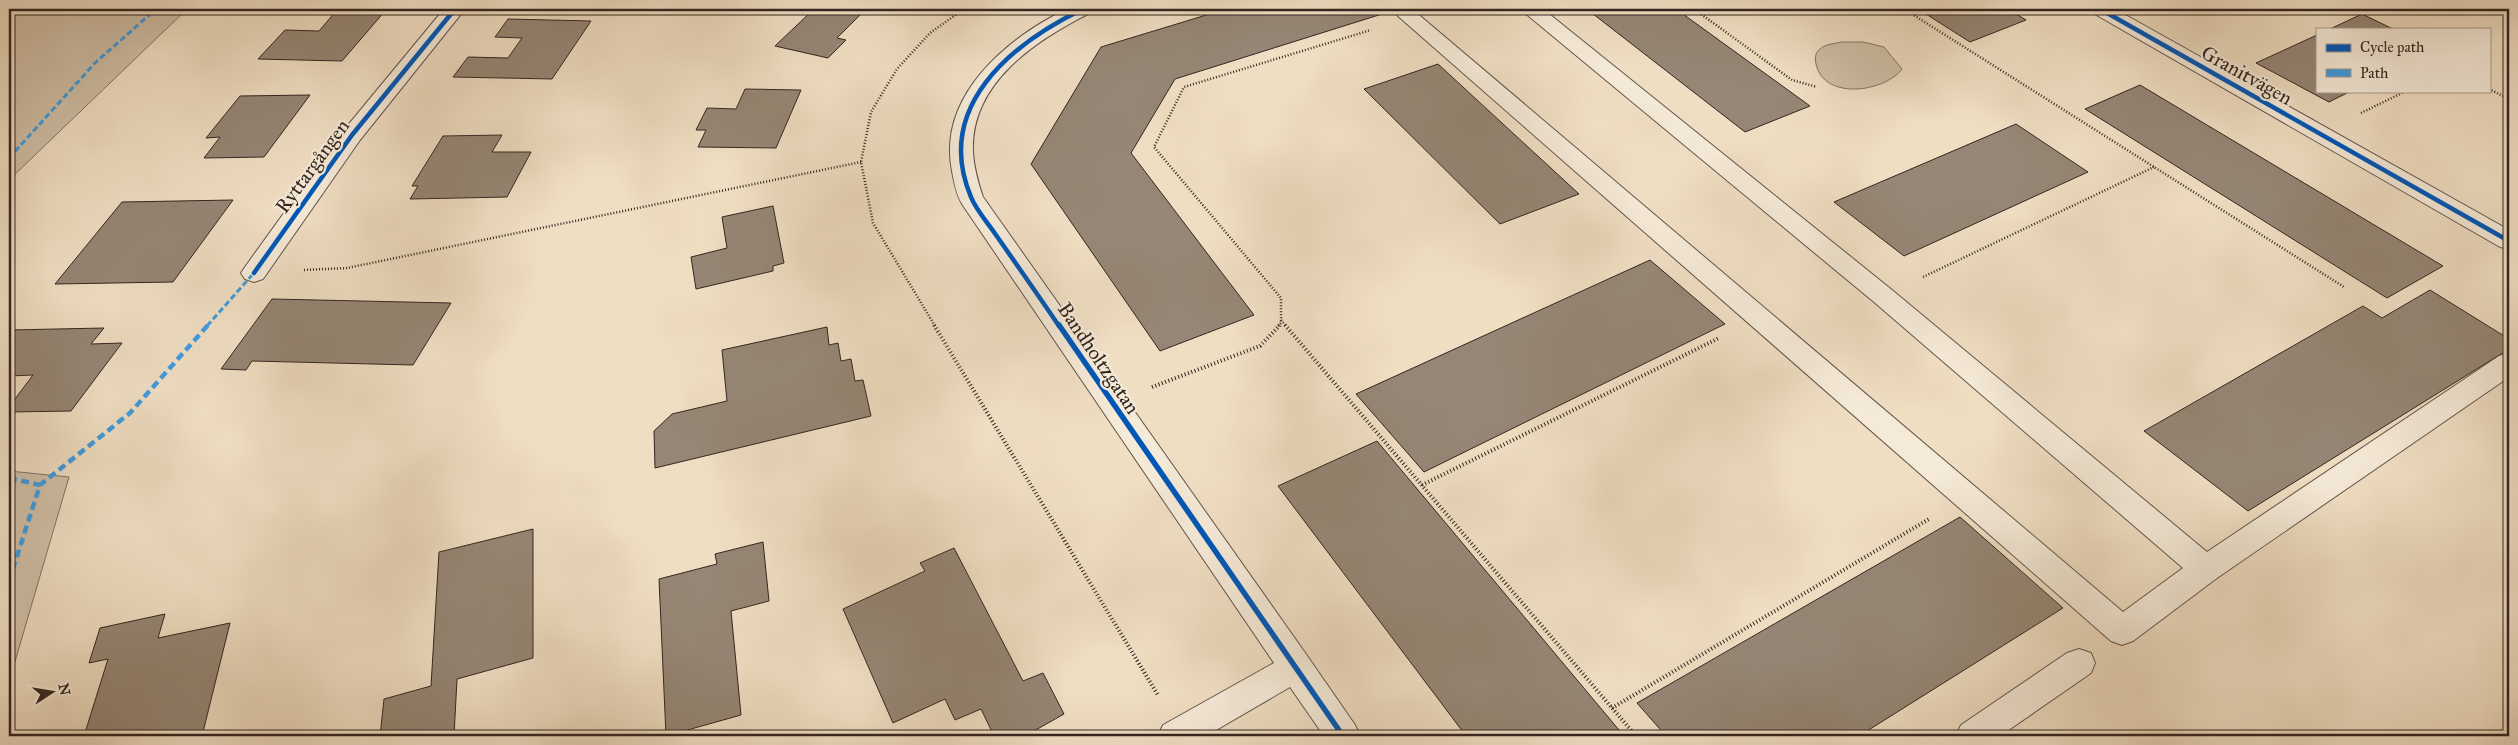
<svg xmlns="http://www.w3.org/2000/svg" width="2518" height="745" font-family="'IM FELL Great Primer',serif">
<rect width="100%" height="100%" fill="#f0dec3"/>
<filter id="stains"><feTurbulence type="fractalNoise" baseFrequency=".004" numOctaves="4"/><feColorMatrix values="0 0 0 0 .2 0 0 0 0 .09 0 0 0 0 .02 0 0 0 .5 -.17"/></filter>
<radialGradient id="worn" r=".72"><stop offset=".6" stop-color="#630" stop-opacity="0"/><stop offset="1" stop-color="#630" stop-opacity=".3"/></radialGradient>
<g fill="#d0bfa7" stroke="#827264">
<polygon points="9,9 187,9 9,180"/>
<path d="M1841,42H1863L1884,47L1902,69C1885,92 1824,101 1816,64C1815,59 1815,53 1819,50C1824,44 1834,44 1841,42Z"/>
<polygon points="9,471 69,477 9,682"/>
</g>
<g fill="#958675" stroke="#332621">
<polygon points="814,9 865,10 837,38 846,40 828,58 775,46"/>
<polygon points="1226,9 1376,9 1382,14 1175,79 1131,153 1254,315 1160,351 1031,164 1101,47"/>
<polygon points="1676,9 1810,106 1745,132 1588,10"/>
<polygon points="1918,9 2008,9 2026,20 1970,42"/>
<polygon points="337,10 385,11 342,61 258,59 285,30 319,31"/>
<polygon points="2362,14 2393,29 2330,29"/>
<polygon points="508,19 591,21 552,79 453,77 468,57 508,58 522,38 495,37"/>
<polygon points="2317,35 2317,91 2351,91 2329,102 2256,63"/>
<polygon points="1438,64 1579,194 1500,224 1364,89"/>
<polygon points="2140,85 2443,266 2387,298 2085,109"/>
<polygon points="745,89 801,90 776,148 698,147 706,130 696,130 707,108 736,109"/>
<polygon points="310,95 264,157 204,158 220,137 206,138 240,96"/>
<polygon points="2016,124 2088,172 1904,256 1834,202"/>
<polygon points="502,135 492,152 531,152 507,197 410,199 418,186 412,186 443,136"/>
<polygon points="233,200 173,282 55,284 122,202"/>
<polygon points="773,206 784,263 773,266 773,271 696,289 691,257 727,248 722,217"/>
<polygon points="1650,260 1725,324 1424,472 1356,394"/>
<polygon points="2430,290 2509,339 2509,349 2248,511 2144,431 2363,306 2382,318"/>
<polygon points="272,299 451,303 413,365 252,361 246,370 221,369"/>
<polygon points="827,327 829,345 838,343 841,361 851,359 855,381 863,380 871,416 655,468 654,431 672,414 727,401 722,350"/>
<polygon points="104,328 91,344 122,343 71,411 9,412 9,407 33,375 9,376 9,330"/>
<polygon points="1377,441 1624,736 1466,736 1278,486"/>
<polygon points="1960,517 2063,608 1859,736 1666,736 1637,703"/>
<polygon points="533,529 533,658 457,679 454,736 380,736 384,699 431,686 439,552"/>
<polygon points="763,542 769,601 731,611 741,715 666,736 659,579 717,564 715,554"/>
<polygon points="954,548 1023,681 1043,673 1064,714 1025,736 994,736 981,709 955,720 945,699 893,723 843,609 925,571 920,563"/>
<polygon points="165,614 158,638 230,623 202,736 84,736 108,659 89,663 100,628"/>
</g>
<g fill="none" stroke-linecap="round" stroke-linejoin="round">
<g stroke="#62544a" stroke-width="2">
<g id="lane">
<polygon points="1390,9 1412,9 2123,612 2183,568 1874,302 1520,9 1543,9 1892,290 2207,552 2499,356 2509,353 2509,377 2217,578 2133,641 2122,645 2111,641"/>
<polygon points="2079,649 2091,653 2095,663 2091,673 2000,736 1956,736 1961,725 2067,653"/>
</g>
</g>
<g stroke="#62544a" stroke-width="2">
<g id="street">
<polygon points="444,9 465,9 360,140 263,279 254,282 245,279 241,273 245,267 344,130"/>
<path d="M1067,9H1093L1090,13C1036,40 970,83 973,152C974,168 978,182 983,197L1308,657L1355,725L1360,736H1324L1290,687L1206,736H1158L1163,725L1274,663L962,204C956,194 954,182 952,171C937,96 1007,38 1067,9Z"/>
<polygon points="2090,9 2115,9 2509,230 2509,249 2500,247 2093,13"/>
</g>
</g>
<g stroke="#332621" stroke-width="2.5" stroke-dasharray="1 2" stroke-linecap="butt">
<polyline points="1694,9 1792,80 1817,87"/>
<polyline points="1904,9 2344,287"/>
<polyline points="2489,89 2509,99"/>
<polyline points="2361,113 2406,91"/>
<polyline points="304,270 347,268 861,162"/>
<polyline points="1923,277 2154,167"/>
<polyline points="1281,320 1286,326"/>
<polyline points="935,326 873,223 861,162 871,112 897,69 930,33 964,9"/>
<polyline points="1278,326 1281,323 1281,298 1154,147 1184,87 1371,30"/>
</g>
<g stroke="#332621" stroke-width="4" stroke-dasharray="1 2.5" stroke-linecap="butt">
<polyline points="934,325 1158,695"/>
<polyline points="1285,325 1636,736"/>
<polyline points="1152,387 1260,346 1280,325"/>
<polyline points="1422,485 1719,338"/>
<polyline points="1612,708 1929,519"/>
</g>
<use href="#lane" fill="#f5ead8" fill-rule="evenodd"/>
<use href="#street" fill="#f5ead8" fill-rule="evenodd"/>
<g stroke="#3e9ce0" stroke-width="3" stroke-dasharray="6 3" stroke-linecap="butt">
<polyline points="9,158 95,63 156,9"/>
<polyline points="207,326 254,273"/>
</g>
<g stroke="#3e9ce0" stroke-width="4.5" stroke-dasharray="8 4.5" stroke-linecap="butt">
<polyline points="9,478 40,485"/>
<polyline points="9,581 40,485 130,413 208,325"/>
</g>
<g stroke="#f5ead8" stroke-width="7">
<g id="cycleway-far1">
<polyline points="2100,9 2509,241"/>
<polyline points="254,273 352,135 455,9"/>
<path d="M1059,326C1038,295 1017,265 996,235C988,223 976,210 971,197C933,107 1011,44 1083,9"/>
</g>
</g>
<g stroke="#f5ead8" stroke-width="9">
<polyline id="cycleway" points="1059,325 1343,736"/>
</g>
<use href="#cycleway-far1" stroke="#0057b8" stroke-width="4.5"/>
<use href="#cycleway" stroke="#0057b8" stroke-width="5.5"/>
</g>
<g text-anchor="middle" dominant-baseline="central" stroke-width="4.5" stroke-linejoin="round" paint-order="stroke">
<g font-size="20" fill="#332621" stroke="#f5ead8">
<text transform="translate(2247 75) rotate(29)">Granitvägen</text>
<text transform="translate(312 166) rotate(-54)">Ryttargången</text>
<text transform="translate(1099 358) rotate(56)">Bandholtzgatan</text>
</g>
</g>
<rect width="2518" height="745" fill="none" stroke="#f0dec3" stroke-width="30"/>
<rect x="10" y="10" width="2498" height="725" fill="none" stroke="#332621" stroke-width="2.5"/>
<rect x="15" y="15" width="2488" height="715" fill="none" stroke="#332621"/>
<rect x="2316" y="28" width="175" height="65" fill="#f5ead8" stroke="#a79c8f"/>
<rect x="2326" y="44" width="25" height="8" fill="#0057b8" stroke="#a79c8f"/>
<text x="2360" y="52" font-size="15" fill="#332621">Cycle path</text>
<rect x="2326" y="69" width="25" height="8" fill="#3e9ce0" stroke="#a79c8f"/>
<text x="2360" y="78" font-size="15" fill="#332621">Path</text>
<g transform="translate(52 692) rotate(78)" stroke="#f5ead8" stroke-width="4" paint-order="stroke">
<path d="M0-4L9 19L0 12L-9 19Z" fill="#332621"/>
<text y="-8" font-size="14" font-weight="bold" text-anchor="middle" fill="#332621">N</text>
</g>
<rect width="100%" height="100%" filter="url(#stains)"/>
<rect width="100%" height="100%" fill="url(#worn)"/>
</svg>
